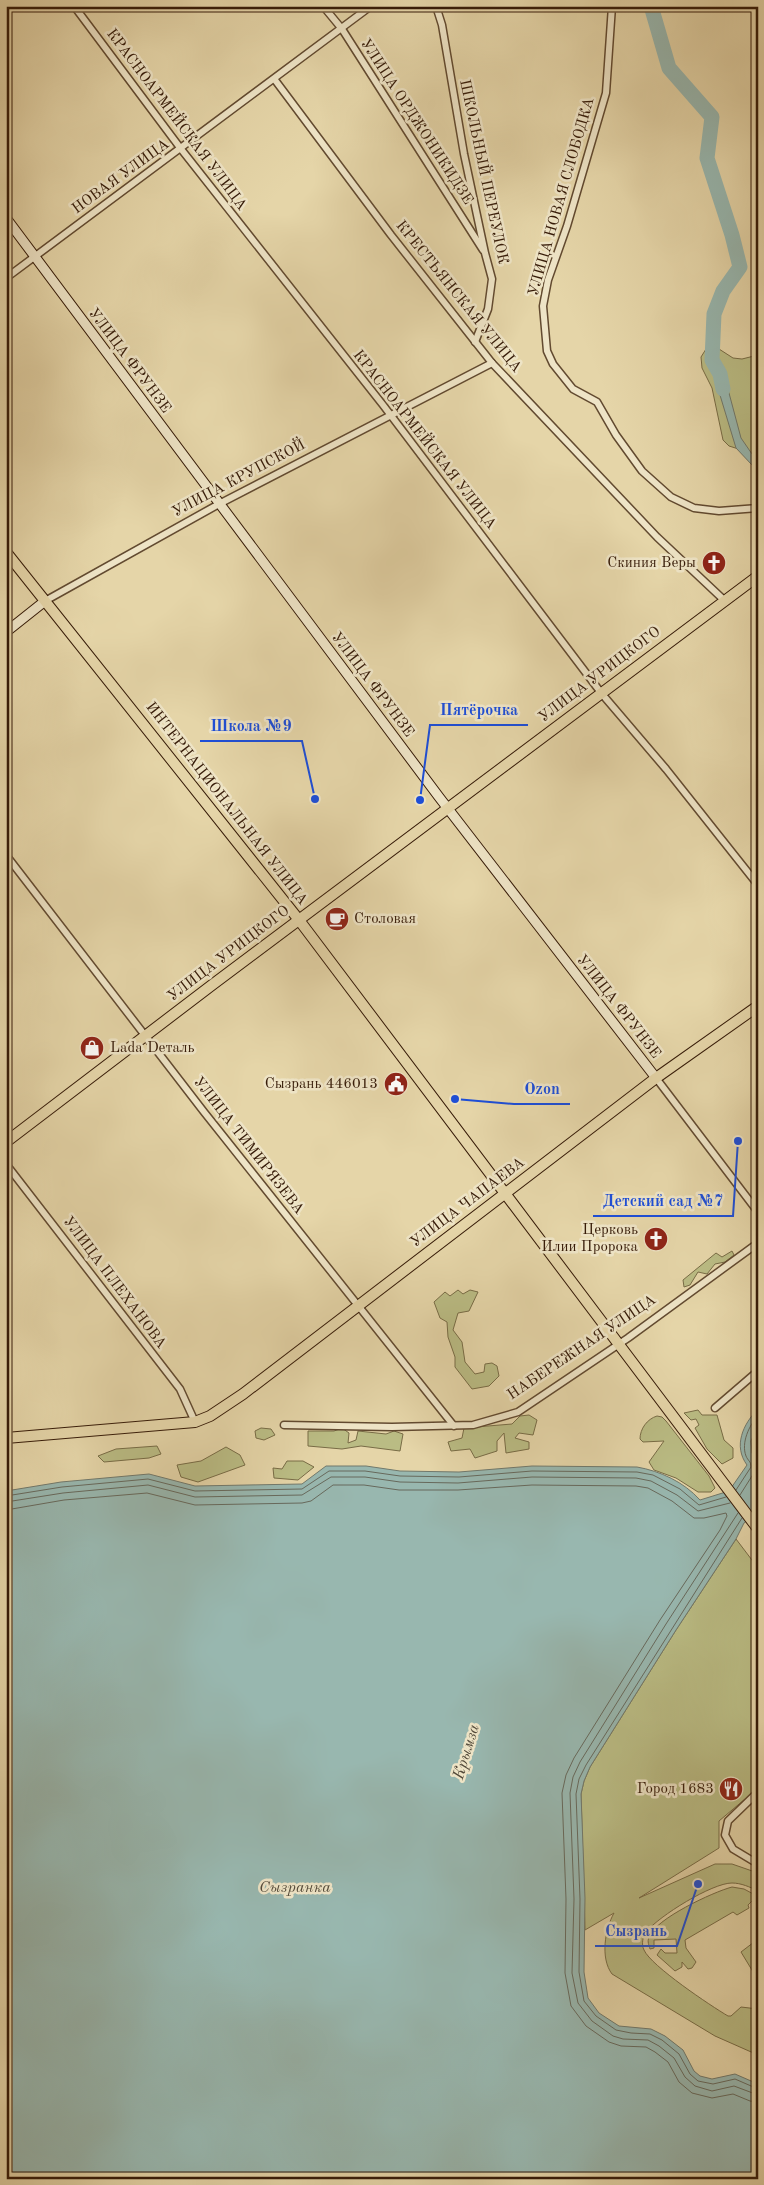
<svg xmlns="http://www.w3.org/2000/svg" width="764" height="2185" font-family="'Old Standard TT',serif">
<rect width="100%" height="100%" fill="#e5d5a8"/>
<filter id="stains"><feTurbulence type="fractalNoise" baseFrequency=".004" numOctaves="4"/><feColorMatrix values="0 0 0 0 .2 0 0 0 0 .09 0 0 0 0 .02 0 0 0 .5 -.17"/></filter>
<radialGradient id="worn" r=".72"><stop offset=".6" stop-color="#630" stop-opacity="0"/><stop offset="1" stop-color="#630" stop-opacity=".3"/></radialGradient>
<g fill="#babc84" stroke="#786c46">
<polygon points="706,349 719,349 733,358 742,359 758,355 758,455 729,446 723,440 712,388 702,368 701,357"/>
<polygon points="732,1251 734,1255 725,1262 715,1264 707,1274 698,1272 690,1285 684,1287 683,1280 716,1253 722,1257"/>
<polygon points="458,1290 463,1294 470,1290 478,1292 469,1311 458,1313 453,1330 462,1342 465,1362 475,1374 484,1372 485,1364 492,1363 497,1366 499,1376 489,1386 472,1389 455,1367 455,1357 448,1337 447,1322 440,1318 434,1302 445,1292 450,1296"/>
<polygon points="698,1410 702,1415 717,1415 724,1440 733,1448 733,1458 722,1464 707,1449 695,1428 699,1425 696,1419 691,1420 684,1413"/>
<polygon points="529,1415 537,1420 533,1435 519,1433 515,1438 529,1442 529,1449 506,1453 504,1433 497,1441 497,1451 475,1458 470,1449 451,1451 448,1442 462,1438 464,1428 512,1424 520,1416"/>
<path d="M657,1416L662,1417L666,1421L709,1476L715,1488L711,1492H698L676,1478L654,1470L649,1462L664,1441L643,1442L640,1439C640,1429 647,1419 657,1416Z"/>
<polygon points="261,1428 271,1429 275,1435 264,1440 256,1438 255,1431"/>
<polygon points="342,1428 349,1433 348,1443 356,1440 358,1431 386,1434 394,1431 403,1434 400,1451 361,1446 342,1449 308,1446 308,1431 334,1431"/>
<polygon points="157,1446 161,1454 149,1458 104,1462 98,1456 116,1449"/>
<polygon points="226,1447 240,1455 245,1465 198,1482 181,1477 177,1465 201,1461"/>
<polygon points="287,1461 303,1461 314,1467 298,1480 274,1478 273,1468 282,1469"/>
<path d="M736,1539L758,1568V1788L719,1821V1848L639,1898L715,1864H732L758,1873V1891C750,1887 741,1883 732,1883C712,1883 659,1916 646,1932C643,1936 641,1944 644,1950C651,1966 711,2006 728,2016H731L741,2007L758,2009V2055L715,2036L612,1974C600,1958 605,1929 614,1913L585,1930L581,1794L584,1781L590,1767L676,1630Z"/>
<path d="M732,1887L744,1889L757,1896L748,1905L749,1908L737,1915L733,1912L685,1940L686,1948L696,1962L692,1968L688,1969L682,1962V1967L675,1971L657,1955L661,1949L665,1953H677L676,1939L654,1940V1948L650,1949C649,1945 647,1942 649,1937C655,1919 713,1892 732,1887Z"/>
<polygon points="758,1939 758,1980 741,1952"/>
</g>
<g fill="#98b7af" stroke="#71796c">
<polygon points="719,369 729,393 741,438 752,454 758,457 758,466 752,465 736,448 713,372"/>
<path d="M758,1409V1513L744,1523L736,1539L676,1630L590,1767L584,1781L581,1794L585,1898L584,1972L588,1998L599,2013L619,2026L651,2029L665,2036L683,2050L694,2071L700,2076L712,2079L735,2074L758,2084V2179H6V1491L61,1482L149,1474L195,1486L302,1484L326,1466H366L400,1471L459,1472L532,1466L637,1467C660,1471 684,1482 700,1500L729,1491L747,1465C733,1446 743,1424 758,1409Z"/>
</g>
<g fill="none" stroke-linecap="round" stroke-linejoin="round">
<g stroke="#67695c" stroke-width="1">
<path d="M736,1490L751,1467C751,1461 748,1461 746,1456C741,1443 749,1425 758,1416"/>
<polyline points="740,1495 757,1468 757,1460 752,1453 751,1441 758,1426"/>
<polyline points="6,1496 62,1487 148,1479 195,1491 302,1489 329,1471 365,1471 400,1476 459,1477 532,1471 637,1472 653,1475 680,1489 699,1505 726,1497"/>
<polyline points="6,1502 63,1493 148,1485 195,1497 302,1495 331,1477 365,1477 400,1482 458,1483 532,1477 636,1478 651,1481 677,1495 698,1511 730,1503"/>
<polyline points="6,1510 64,1500 147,1493 195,1505 302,1503 311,1501 333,1485 364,1485 399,1490 458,1490 532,1485 636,1486 648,1488 672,1501 694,1518 704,1518 726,1513 727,1516 720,1530 660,1620 574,1758 566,1775 562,1793 566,1899 565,1973 571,2006 586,2026 609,2042 621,2046 646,2047 655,2052 668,2062 679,2082 692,2093 712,2098 733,2094 750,2101 758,2102"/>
<polyline points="738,1513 666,1624 580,1762 573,1777 570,1793 574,1899 572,1973 578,2003 592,2021 613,2036 623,2039 648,2040 659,2046 674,2058 685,2077 695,2086 712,2091 734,2086 758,2095"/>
<polyline points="742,1518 586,1765 579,1779 576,1794 580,1899 579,1972 584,2001 596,2016 616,2030 631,2033 650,2034 662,2040 679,2054 690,2074 698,2081 713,2084 735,2079 758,2089"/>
</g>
<polyline stroke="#98b7af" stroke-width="15" points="651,6 669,68 712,117 707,158 732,235 740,267 723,291 714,314 712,360 720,374 723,389"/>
<g stroke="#624a30" stroke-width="9">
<g id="street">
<polyline points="74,6 181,149 383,405 602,694 666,769 758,885"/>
<polyline points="323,6 342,29 483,250"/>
<polyline points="436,6 442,25 464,154 485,253 492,279 488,309 475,342"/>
<polyline points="612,6 606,93 567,226 548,280 543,306 547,351 553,364 573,389 597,402 616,435 642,471 671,497 694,508 719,511 758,508"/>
<polyline points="275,80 391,235 492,363 657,537 725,601"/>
<polyline points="6,278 371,6"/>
<polyline points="45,601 219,504 492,363"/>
<polyline points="6,855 204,1112 454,1426"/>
<polyline points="656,1078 758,1212"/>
<polyline points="6,1164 180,1389 195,1422"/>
<polyline points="715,1408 758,1371"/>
<polyline points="284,1425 392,1427 473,1425 518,1412 628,1338 758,1243"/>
<polyline points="758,1792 728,1821 725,1835 733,1849 758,1864"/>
</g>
</g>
<g stroke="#361b08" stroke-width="11">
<g id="secondary">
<polyline points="6,218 439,797 656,1078"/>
<polyline points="6,632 45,601"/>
</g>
</g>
<g stroke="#361b08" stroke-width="12">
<g id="primary">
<polyline points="6,552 299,920 758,1529"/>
<polyline points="6,1142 212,985 758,576"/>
<polyline points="6,1438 195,1422 210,1416 243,1394 656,1078 758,1006"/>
</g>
</g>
<use href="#street" stroke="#eee4c6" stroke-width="6"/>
<use href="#secondary" stroke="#eee4c6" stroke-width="9"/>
<use href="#primary" stroke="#e5d5a8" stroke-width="10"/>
</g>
<defs>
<g id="church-disc" transform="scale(1.25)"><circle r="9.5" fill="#8f2418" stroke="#eee4c6"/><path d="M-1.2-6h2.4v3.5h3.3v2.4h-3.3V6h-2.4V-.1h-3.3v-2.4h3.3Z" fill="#fff"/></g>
<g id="cafe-disc" transform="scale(1.25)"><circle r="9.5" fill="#8f2418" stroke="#eee4c6"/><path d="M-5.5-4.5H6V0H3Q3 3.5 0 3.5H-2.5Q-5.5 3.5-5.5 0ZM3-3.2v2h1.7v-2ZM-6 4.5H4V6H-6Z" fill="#fff"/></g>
<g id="shop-disc" transform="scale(1.25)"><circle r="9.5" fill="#8f2418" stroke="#eee4c6"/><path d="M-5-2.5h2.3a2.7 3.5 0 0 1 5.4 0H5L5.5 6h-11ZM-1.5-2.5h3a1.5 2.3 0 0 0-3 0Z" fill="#fff"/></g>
<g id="civic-disc" transform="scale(1.25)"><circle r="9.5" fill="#8f2418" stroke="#eee4c6"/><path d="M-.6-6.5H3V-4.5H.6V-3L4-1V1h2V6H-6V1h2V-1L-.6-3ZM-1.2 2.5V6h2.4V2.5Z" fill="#fff"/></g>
<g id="restaurant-disc" transform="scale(1.25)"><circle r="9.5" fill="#8f2418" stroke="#eee4c6"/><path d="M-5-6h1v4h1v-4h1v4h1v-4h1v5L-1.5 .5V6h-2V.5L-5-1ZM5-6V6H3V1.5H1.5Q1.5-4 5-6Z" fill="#fff"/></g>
</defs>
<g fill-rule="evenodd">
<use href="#church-disc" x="714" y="563"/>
<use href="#cafe-disc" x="337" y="919"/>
<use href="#shop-disc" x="92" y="1048"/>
<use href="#civic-disc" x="396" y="1084"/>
<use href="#church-disc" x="656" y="1239"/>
<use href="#restaurant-disc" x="731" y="1789"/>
</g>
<g text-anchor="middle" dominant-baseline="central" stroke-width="5" stroke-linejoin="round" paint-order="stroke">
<g font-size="15" fill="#361b08" stroke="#eee4c6">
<text transform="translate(176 120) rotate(53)">КРАСНОАРМЕЙСКАЯ УЛИЦА</text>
<text transform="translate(416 122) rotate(57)">УЛИЦА ОРДЖОНИКИДЗЕ</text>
<text transform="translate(483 172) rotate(78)">ШКОЛЬНЫЙ ПЕРЕУЛОК</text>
<text transform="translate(121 177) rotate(-36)">НОВАЯ УЛИЦА</text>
<text transform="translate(562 197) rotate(-74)">УЛИЦА НОВАЯ СЛОБОДКА</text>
<text transform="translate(458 297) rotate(51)">КРЕСТЬЯНСКАЯ УЛИЦА</text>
<text transform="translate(129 361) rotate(53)">УЛИЦА ФРУНЗЕ</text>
<text transform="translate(424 440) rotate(52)">КРАСНОАРМЕЙСКАЯ УЛИЦА</text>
<text transform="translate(239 479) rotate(-28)">УЛИЦА КРУПСКОЙ</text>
<text transform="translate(600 675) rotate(-37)">УЛИЦА УРИЦКОГО</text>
<text transform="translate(372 685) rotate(53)">УЛИЦА ФРУНЗЕ</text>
<text transform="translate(226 804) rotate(52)">ИНТЕРНАЦИОНАЛЬНАЯ УЛИЦА</text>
<text transform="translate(229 954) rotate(-37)">УЛИЦА УРИЦКОГО</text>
<text transform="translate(618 1007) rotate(52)">УЛИЦА ФРУНЗЕ</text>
<text transform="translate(248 1146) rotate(52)">УЛИЦА ТИМИРЯЗЕВА</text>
<text transform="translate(468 1203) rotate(-37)">УЛИЦА ЧАПАЕВА</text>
<text transform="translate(114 1283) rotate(53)">УЛИЦА ПЛЕХАНОВА</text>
<text transform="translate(582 1348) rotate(-34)">НАБЕРЕЖНАЯ УЛИЦА</text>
</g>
<g font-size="15" fill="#361b08" stroke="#eee4c6" text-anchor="end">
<text x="696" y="563">Скиния Веры</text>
<text x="354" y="919" text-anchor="start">Столовая</text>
<text x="110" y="1048" text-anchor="start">Lada Dеталь</text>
<text x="378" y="1084">Сызрань 446013</text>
<text x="638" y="1230">Церковь<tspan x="638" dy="17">Илии Пророка</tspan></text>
<text x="714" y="1789">Город 1683</text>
</g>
<g font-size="16" font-style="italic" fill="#534a3a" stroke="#eee4c6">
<text transform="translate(467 1752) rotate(-73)">Крымза</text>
<text x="295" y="1888">Сызранка</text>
</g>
</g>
<path fill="none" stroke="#1d4ed8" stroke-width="2" d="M420 800L430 725H528M315 799L302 741H200M455 1099L514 1104H570M738 1141L733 1216H593M698 1884L677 1946H595"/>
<g fill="#1d4ed8" stroke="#eee4c6" stroke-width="2">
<circle cx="420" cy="800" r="5"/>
<circle cx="315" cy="799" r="5"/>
<circle cx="455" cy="1099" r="5"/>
<circle cx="738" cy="1141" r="5"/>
<circle cx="698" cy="1884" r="5"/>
</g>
<g font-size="16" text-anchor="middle" font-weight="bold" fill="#1d4ed8" stroke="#eee4c6" stroke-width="5" stroke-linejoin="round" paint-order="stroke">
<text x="479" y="715">Пятёрочка</text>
<text x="251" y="731">Школа №9</text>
<text x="542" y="1094">Ozon</text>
<text x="663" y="1206">Детский сад №7</text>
<text x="636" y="1936">Сызрань</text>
</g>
<rect width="764" height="2185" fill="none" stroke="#e5d5a8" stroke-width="25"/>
<rect x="8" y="8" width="749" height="2170" fill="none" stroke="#361b08" stroke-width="2.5"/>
<rect x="12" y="12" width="739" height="2160" fill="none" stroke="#361b08"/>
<rect width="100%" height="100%" filter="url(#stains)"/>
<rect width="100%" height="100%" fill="url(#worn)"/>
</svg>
